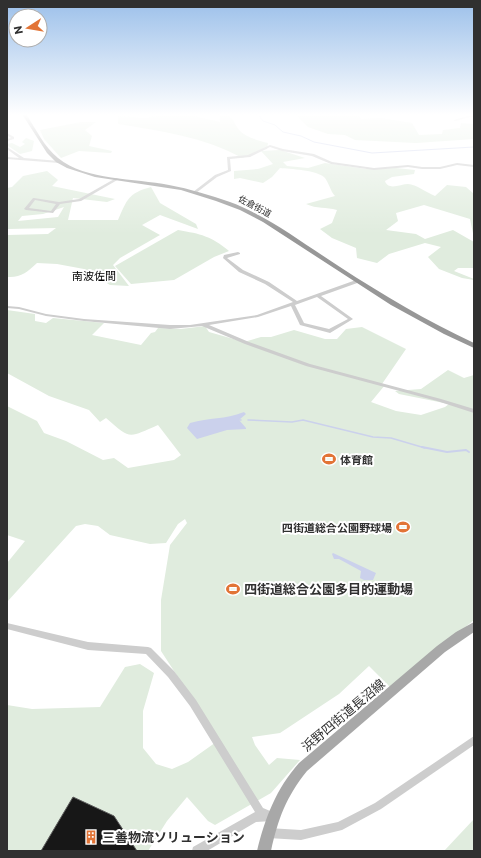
<svg xmlns="http://www.w3.org/2000/svg" width="481" height="858" font-family="Commissioner,'Noto Sans JP',sans-serif">
<rect width="100%" height="100%" fill="#fff"/>
<g fill="#e0ecde" fill-rule="evenodd">
<path d="M167,114H185L220,122L219,114H230V117C235,121 234,123 237,127C243,137 257,140 268,143L267,149L261,151L280,150L305,158L283,162L287,166L308,168L325,163L366,169L396,168L415,170L414,174L392,177L385,181C388,191 401,184 408,184C416,184 427,193 435,196L447,185L466,187L474,194V238L470,219L424,205L396,213L398,221L386,230L416,234L425,239L453,230L474,242V268H458L454,271L474,279V280L462,278L439,269L428,257L441,247L425,243L389,254L377,263L357,258L356,248L332,238L320,229L332,223L337,210C326,207 317,209 306,204L335,196C330,191 329,182 324,177C316,170 290,169 280,168L272,177L263,183L240,178L234,179V171L258,169L273,164L261,151L242,158C205,137 160,131 118,124V116L145,118Z"/>
<polygon points="295,114 357,114 356,115 362,119 381,118 412,123 419,135 442,134 443,130 460,128 461,123 474,124 474,139 416,143 355,140 345,135 328,134 308,127"/>
<polygon points="81,122 96,122 85,130 92,136 89,146 112,151 111,153 79,151 61,158 44,139 40,130"/>
<polygon points="26,138 34,141 32,151 20,154 7,145 7,144 12,143 20,147 25,144 22,142"/>
<path d="M47,171L58,180L52,186L115,199L107,202L73,198L68,220H118C127,200 128,193 151,187L160,203L196,224L198,229L160,215L142,225L160,235L120,258L113,265L129,286L110,285L84,269L57,264L37,263C27,272 21,278 7,277V235L48,234L56,228L7,229V188L12,187L23,176ZM64,207L58,217L18,221L22,216L43,214Z"/>
<path d="M178,230C201,234 211,236 229,251L214,257L174,280L131,284L115,266Z"/>
<path d="M7,310L35,314V321L46,323L53,318L104,323L92,335L141,345L151,333L155,332L158,328L181,329L205,326L209,332L244,342L261,337H271L294,330L325,339H337L346,329L362,327L406,349L382,384L385,385L371,402L396,411L421,415L445,407L449,404L399,394L395,391L421,389L448,370L464,378L474,375V620L391,688L369,666L339,694L280,733L252,737L255,745L269,765L277,758L300,760L271,793L215,825L208,821L187,797L167,821L148,851H131L119,822L77,799L41,851H7V705L32,709L100,707L125,667L140,664L154,673L143,711V748L156,764L172,769L188,762L219,740L161,651V600L170,545L187,523L185,519L178,524L166,543L150,544L110,535L98,526L85,524L76,526L7,602V563L25,541L7,535V406L37,421L44,433L66,441L103,460L114,458L128,468L174,460L181,455L158,425C128,438 131,440 106,418L100,422L89,410L49,396L7,373Z"/>
<polygon points="474,819 474,851 444,851"/>
</g>
<g fill="#cbd1ec">
<path d="M244,412L246,414L239,420L246,428V429L227,430L197,439L187,428L190,423C210,417 224,420 244,412Z"/>
<polygon points="333,553 376,573 373,580 364,580 360,578 361,571 339,559 334,559 332,554"/>
</g>
<g fill="none" stroke-linecap="round" stroke-linejoin="round">
<polyline stroke="#cbd1ec" stroke-width="1" points="258,114 263,121 275,125 283,132 301,136 314,142 372,153 474,147"/>
<g stroke="#cbd1ec" stroke-width="1.5">
<polyline points="239,420 241,420"/>
<polyline points="248,420 292,422 303,420 373,437 391,438 425,448"/>
</g>
<polyline stroke="#cbd1ec" stroke-width="2" points="422,447 447,452 466,450 469,452"/>
</g>
<polygon fill="#171717" stroke="#5d5d5d" points="73,797 114,816 137,851 41,851"/>
<g fill="none" stroke-linecap="round" stroke-linejoin="round">
<g fill="#cdcdcd" fill-rule="evenodd">
<polygon points="474,114 474,116 455,121 454,120"/>
<polygon points="7,133 14,137 14,139 7,141 7,139 11,138 7,135"/>
<polygon points="270,145 283,149 314,154 332,162 374,168 408,165 422,167 440,167 457,163 474,165 474,167 457,165 440,169 422,169 408,167 374,170 331,164 312,156 282,151 270,147 250,157 230,159 231,171 217,177 196,193 193,192 215,175 228,170 227,157 248,155"/>
<polygon points="7,147 24,158 59,161 61,162 59,163 7,159 7,157 19,158 7,149"/>
<path d="M116,178L119,179L81,201L60,204L53,213L26,210L24,209L33,198H34L59,202L79,199ZM35,200L56,204L51,211L29,208Z"/>
<path d="M238,252L240,253V254L227,258L243,270L269,282L297,301L356,280H360V282L321,296L353,319L330,333L300,325L291,306L258,317L209,325L249,342L310,364L441,399L474,409V413L437,401L306,366L245,344L202,326L170,329L84,321L46,316L19,309L7,308V306L19,307L46,314L84,319L170,325H190L257,315L293,302L265,284L239,272L223,258L224,255ZM317,297L348,319L329,329L304,323L295,305Z"/>
<polygon points="7,623 88,642 148,647 151,648 174,671 196,700 263,808 275,813 277,816 275,819 272,821 256,822 207,851 192,851 193,847 255,812 190,706 168,677 146,654 88,650 7,629"/>
<polygon points="474,736 474,745 381,809 342,830 301,840 268,838 264,837 263,833 264,829 268,828 301,830 338,822 375,803"/>
</g>
<path fill="#a8a8a8" fill-rule="evenodd" d="M474,622V632L445,652L307,771C286,797 278,819 271,851H257C265,818 276,789 299,763L437,646L456,632Z"/>
<path fill="#979797" fill-rule="evenodd" d="M22,114H26C36,129 44,147 58,158C86,181 135,178 169,185C190,189 210,195 230,202C270,217 304,244 340,267C383,295 427,321 474,343V348L444,334L391,305L263,222L240,210L216,201L181,190L95,177L67,168L56,162L47,153Z"/>
</g>
<linearGradient id="sky" x2="0" y2="1"><stop stop-color="#9cc0ea"/><stop offset="0.49" stop-color="#fff"/><stop offset="1" stop-color="#fff" stop-opacity="0"/></linearGradient>
<rect width="481" height="234" fill="url(#sky)"/>
<defs>
<g id="stadium-bare" transform="scale(1.08)"><path d="M0-5a6.5 5 0 1 0 0 10a6.5 5 0 1 0 0-10ZM-3.5-1.8h7v3.6h-7Z" fill="#e27436" stroke="#fff" stroke-width="2.5" paint-order="stroke"/></g>
<g id="building-bare" transform="scale(1.08)"><path d="M-4-6H4V6H1V3H-1V6H-4ZM-2.5-4.3h1.7v1.8h-1.7ZM.8-4.3h1.7v1.8H.8ZM-2.5-1h1.7V.8h-1.7ZM.8-1h1.7V.8H.8Z" fill="#e27436" stroke="#fff" stroke-width="2.5" paint-order="stroke"/></g>
</defs>
<g fill-rule="evenodd">
<use href="#stadium-bare" x="329" y="459"/>
<use href="#stadium-bare" x="403" y="527"/>
<use href="#stadium-bare" x="233" y="589"/>
<use href="#building-bare" x="91" y="837"/>
</g>
<g text-anchor="middle" dominant-baseline="central" stroke-width="4" stroke-linejoin="round" paint-order="stroke">
<g font-size="9" fill="#303030" stroke="#fff">
<text transform="translate(255 206) rotate(28)">佐倉街道</text>
</g>
<g font-size="11" fill="#000" stroke="#fff">
<text x="94" y="275">南波佐間</text>
</g>
<g font-size="11" font-weight="bold" fill="#303030" stroke="#fff" text-anchor="start">
<text x="340" y="459">体育館</text>
<text x="392" y="527" text-anchor="end">四街道総合公園野球場</text>
</g>
<g font-size="13" font-weight="bold" fill="#303030" stroke="#fff" text-anchor="start">
<text x="244" y="589">四街道総合公園多目的運動場</text>
<text x="102" y="837">三善物流ソリューション</text>
</g>
<g font-size="13" fill="#303030" stroke="#fff">
<text transform="translate(343 715) rotate(-40)">浜野四街道長沼線</text>
</g>
</g>
<rect width="481" height="858" fill="none" stroke="#303030" stroke-width="16"/>
<g transform="translate(28 28) rotate(258)"><circle r="19" fill="#ffffff" stroke="#acacac"/>
<path d="M0-3L7 15L0 10L-7 15Z" fill="#e27436"/>
<text y="-6" font-size="11" font-weight="bold" text-anchor="middle" fill="#303030">N</text>
</g>
</svg>
